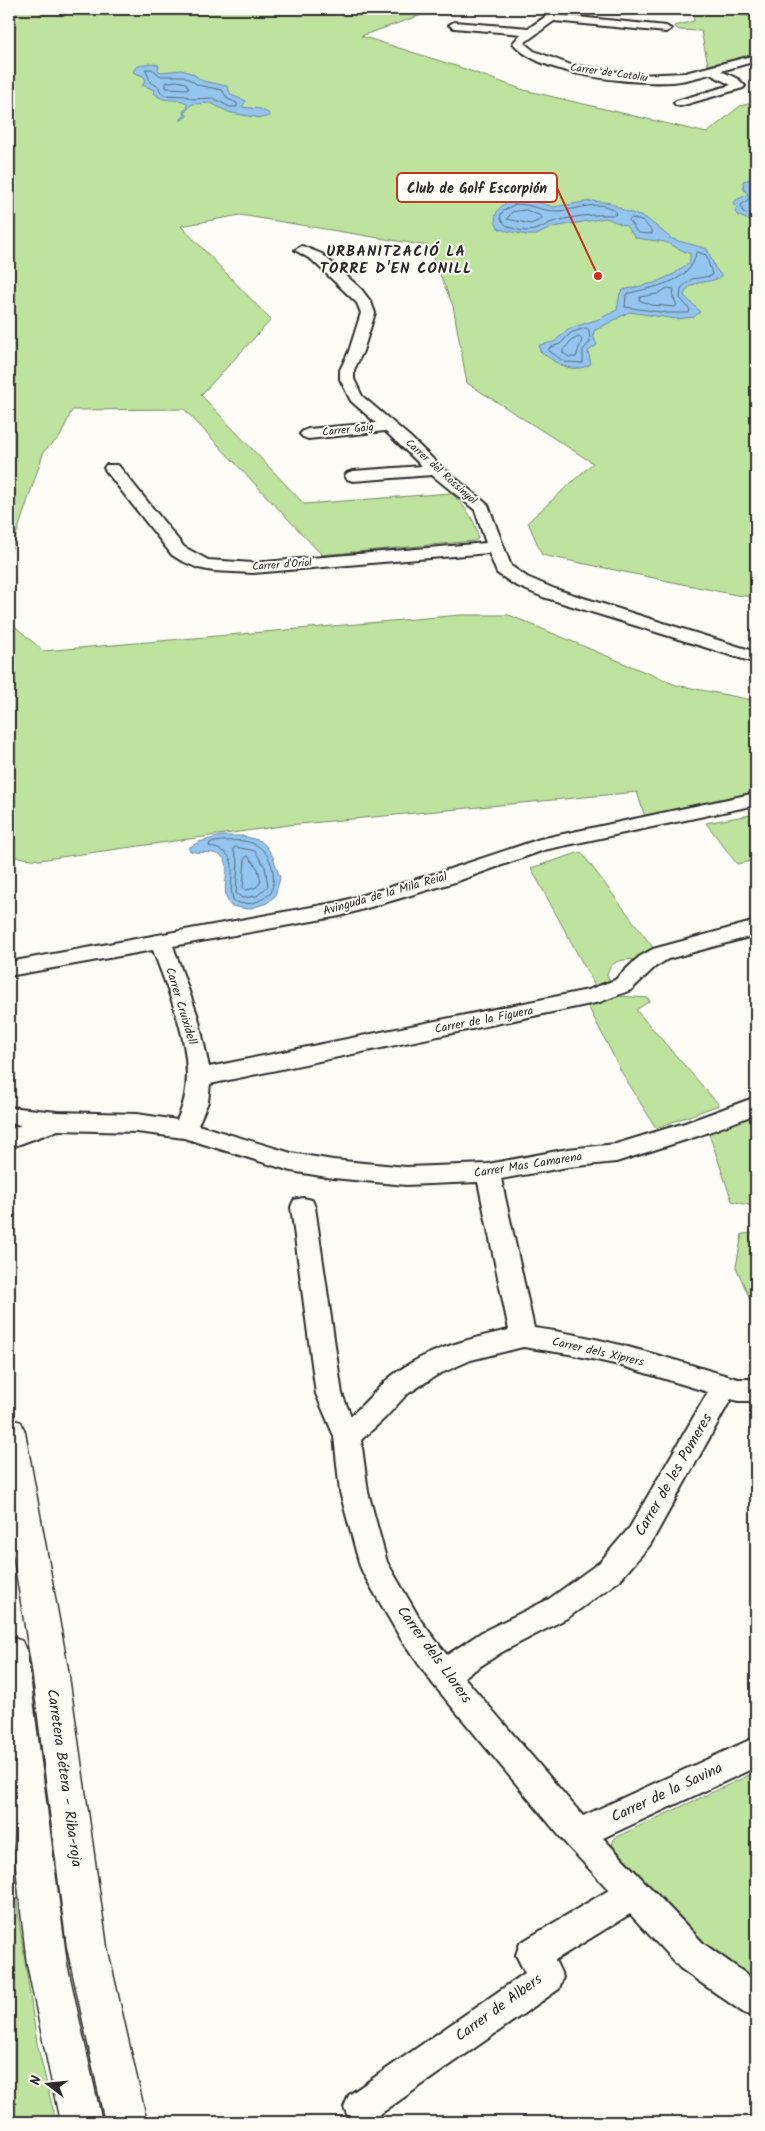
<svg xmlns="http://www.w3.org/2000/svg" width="765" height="2131" font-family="Kalam,sans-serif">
<rect width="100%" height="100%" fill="#fdfcf7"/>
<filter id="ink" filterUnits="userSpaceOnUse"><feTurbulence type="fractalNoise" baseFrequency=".02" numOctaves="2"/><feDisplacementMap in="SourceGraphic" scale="10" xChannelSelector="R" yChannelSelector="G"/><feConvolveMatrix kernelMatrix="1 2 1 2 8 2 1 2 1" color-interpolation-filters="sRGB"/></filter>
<g filter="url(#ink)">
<g fill="#bee39e" stroke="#748764">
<path d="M9,9H439L361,36L459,67L524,90L707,133L740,106L756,102V597L736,595L542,555L528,522L593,463L467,383L453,306L428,246L240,215L181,226L271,320L201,395L304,504L451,493C464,506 477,520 478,539L474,541L322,555L184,409L72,410L60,437L44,451L9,557Z"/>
<polygon points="692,9 756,9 756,55 708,65 701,31 679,30 674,26 694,21"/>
<polygon points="461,615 509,615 676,685 752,700 756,702 756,794 646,820 637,792 289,825 39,860 9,856 9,621 43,651"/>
<polygon points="756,814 756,860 737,864 706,823"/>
<path d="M581,852L654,949L641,960C628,959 611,958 607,974L611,984L596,988L531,868Z"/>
<polygon points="619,996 648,998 650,1001 636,1010 719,1105 656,1128 621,1071 588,1006"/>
<polygon points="756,1112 756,1207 732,1201 708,1131"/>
<polygon points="756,1233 756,1295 750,1299 736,1267 742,1234"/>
<polygon points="756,1772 756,1987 717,1961 616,1857 612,1847 614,1838"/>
<polygon points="9,1831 19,1920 37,2043 56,2122 9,2122"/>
</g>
<g fill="#93c5ef" stroke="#6987a1">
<path d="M149,63L159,65L158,70L161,72L182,70L193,74L203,81L227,86L231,95L246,101L242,107L260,109L268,113L270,116L261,118L242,115L228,112L211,103L192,104L185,112L187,116L182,120H180L185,115L183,111L188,108L187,103C176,97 164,104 154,93L155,90L142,85L146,80L143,76L133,72L136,67Z"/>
<polygon points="756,178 756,223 737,215 735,211 737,208 733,204 735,201 748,194 744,190 743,181"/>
<path d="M515,199H527L554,207L592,201L611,203L625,211L646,218L672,239L707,249L715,268L722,276C711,285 689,278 684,295C689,302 695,305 700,312L694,317L677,319L629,312L594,331L593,336L597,345L588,351L591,364C572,375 555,363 540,351L539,345L554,342L568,329L599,319L617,310L620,293L623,290L654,283L674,274L690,262V254L665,242L636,238L626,226L606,218L553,227L536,235H526L499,229C489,215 501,203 515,199Z"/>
<path d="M221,836H243L261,841L266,846L273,857L280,878L275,896L267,903L248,909L231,906C216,889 238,861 217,854C209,851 199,854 190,851L188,848L199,842Z"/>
</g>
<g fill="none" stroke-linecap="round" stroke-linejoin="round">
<g stroke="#556979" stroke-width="1">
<polygon points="146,69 152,69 161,76 184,76 198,85 222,90 228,99 237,103 237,107 230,107 212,98 192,99 186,96 165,95 161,93 158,86 151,83"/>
<polygon points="177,81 186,83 189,89 166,88 166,83"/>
<path d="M756,183L750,185C754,196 750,198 741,205L743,212L756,218"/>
<path d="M516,204C530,204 542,211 555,211C576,212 600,196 617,213L615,215C595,214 573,216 553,222C545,224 538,231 528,231C518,231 502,227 500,216L503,211Z"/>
<polygon points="526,210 541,216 542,219 531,224 507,219 512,212"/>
<polygon points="632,218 644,222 652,231 652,234 638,233 629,221"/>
<path d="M698,252L706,255L712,274L711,276L692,279L681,288L680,298L690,310L689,313H667L625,307L626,294C650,287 692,284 696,253Z"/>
<polygon points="668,288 674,289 673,297 677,305 675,307 652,305 639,300 640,297 657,294"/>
<polygon points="586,328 589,330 590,342 583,350 583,363 565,362 549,351 549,348 560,344 571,333"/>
<polygon points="579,337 582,340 576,357 569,357 563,353 563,350 571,341"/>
<path d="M222,841C232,841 244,839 254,844C272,852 277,876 271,893C260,902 248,907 234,901C226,886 240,862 224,852C220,849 214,848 209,846L210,843Z"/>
<polygon points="236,847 255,851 265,867 268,886 257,896 242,898 236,893 238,862 233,849"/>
<polygon points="248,856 258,869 261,881 257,887 246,890 243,888 245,858"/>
</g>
<g stroke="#2b2b2b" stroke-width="4">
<g id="minor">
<path d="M547,9H557L558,15L666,26L671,29L666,32L554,21L524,43L534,51L571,65L638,75L685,73L756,55V61L721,71L738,79L745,86L743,88L680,106L676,105L674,103L676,101L731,85L710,74C698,77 685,81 673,82C632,84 539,76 513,43L521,34L454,28L449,25L454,22L529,28L548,15Z"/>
<polygon points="302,246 322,254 361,289 371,302 375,313 363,351 354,370 354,379 362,396 409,436 438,464 488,505 511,566 527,577 555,589 756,652 756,663 543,597 515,585 497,573 489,553 253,573 213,571 198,568 180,560 172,555 106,471 104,468 106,465 118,465 184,547 208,560 253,563 486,543 475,510 432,475 353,481 347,479 345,476 347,473 353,471 422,466 385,431 308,439 303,437 300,434 303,431 308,429 376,423 351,401 340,379 340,370 349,351 361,313 357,303 312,260 295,250"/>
<path d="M756,793V805L544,850L455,882L340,916L173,946L198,1017L209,1067L588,990L615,980L639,957L653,949L756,921V935L668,959L655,967L631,990L600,1002L210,1084L208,1102L198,1125L291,1153L333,1160L406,1167L488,1164L568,1149L616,1144L685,1123L756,1097V1114L701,1135L616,1162L568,1167L501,1179L534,1328C604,1337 670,1359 738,1379H756V1401H738L731,1399L650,1545L620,1580L569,1617L502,1652L464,1677L583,1816L756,1737V1767L603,1838L704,1944L756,1981V2017L744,2013L680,1968L630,1914L555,1960L563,1977L559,1989L373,2119C364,2123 358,2123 349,2119L344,2107L349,2095L525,1973L516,1955L520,1943L609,1890L567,1845L433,1684L401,1639L364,1575L360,1566L340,1492L334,1436L316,1394L291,1207L294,1200L303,1198L312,1200L315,1207L342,1394L351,1416C364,1404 375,1391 387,1380C420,1351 467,1339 509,1330L478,1182L406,1185L333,1178L291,1171L184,1138L137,1132L58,1130L9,1148V1130L21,1125L9,1123V1107L57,1112L137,1114L177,1120C203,1067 172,1002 153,950L9,976V962L339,902L441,872L540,839ZM523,1347L569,1354L619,1365L708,1392L630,1527L600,1562L549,1599L482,1632L447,1655L421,1621L387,1562L368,1492L361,1440L385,1418L406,1395L437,1375L471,1360Z"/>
</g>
</g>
<g stroke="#2b2b2b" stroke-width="3">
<g id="major">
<polygon points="9,1418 21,1422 25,1432 68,1669 107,1947 147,2122 105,2122 67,1947 32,1669 9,1529"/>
<polygon points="9,1636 22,1641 27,1653 67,1964 102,2122 60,2122 27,1964 9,1806"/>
</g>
</g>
<use href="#minor" fill="#fdfcf7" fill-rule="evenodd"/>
<use href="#major" fill="#fdfcf7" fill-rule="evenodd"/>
</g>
</g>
<g text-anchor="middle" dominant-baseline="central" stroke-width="4" stroke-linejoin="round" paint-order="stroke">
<g font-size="11" fill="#2b2b2b" stroke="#fdfcf7">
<text transform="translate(609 73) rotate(8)">Carrer de Cotoliu</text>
<text transform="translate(348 430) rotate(-6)">Carrer Gaig</text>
<text transform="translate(441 472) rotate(42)">Carrer del Rossinyol</text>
<text transform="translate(282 565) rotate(-4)">Carrer d'Oriol</text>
</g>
<g font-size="12" fill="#2b2b2b" stroke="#fdfcf7">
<text transform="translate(385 894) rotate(-16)">Avinguda de la Mila Reial</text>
<text transform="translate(181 1006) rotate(73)">Carrer Cruixidell</text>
<text transform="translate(484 1020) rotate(-11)">Carrer de la Figuera</text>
<text transform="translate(528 1165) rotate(-9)">Carrer Mas Camarena</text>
<text transform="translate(598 1352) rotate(13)">Carrer dels Xiprers</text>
</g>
<g font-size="15" font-weight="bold" letter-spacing="1" fill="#2b2b2b" stroke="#fdfcf7">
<text x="396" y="252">URBANITZACIÓ LA<tspan x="396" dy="17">TORRE D'EN CONILL</tspan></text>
</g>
<g font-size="15" fill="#2b2b2b" stroke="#fdfcf7">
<text transform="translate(674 1475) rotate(-60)">Carrer de les Pomeres</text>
<text transform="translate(434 1655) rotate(54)">Carrer dels Llorers</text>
<text transform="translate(64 1778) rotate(82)">Carretera Bétera - Riba-roja</text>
<text transform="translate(667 1793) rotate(-25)">Carrer de la Savina</text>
<text transform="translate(499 2008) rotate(-36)">Carrer de Albers</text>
</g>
</g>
<path fill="none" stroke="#c8321e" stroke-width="2" d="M598 276L557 188"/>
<circle fill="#c8321e" stroke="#fdfcf7" stroke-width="2" cx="598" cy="276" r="5"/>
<rect fill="#fdfcf7" stroke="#c8321e" stroke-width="2" x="397" y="173" width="160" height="29" rx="5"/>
<g font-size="14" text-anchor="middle" font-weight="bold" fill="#2b2b2b">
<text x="477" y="193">Club de Golf Escorpión</text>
</g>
<rect width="765" height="2131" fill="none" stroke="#fdfcf7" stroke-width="30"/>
<rect x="15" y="15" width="735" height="2101" fill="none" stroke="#2b2b2b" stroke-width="2" filter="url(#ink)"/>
<g transform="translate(48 2084) rotate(286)" stroke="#fdfcf7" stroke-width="4" paint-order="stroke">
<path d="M0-4L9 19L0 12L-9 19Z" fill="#2b2b2b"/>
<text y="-8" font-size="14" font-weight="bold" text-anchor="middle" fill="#2b2b2b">N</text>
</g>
</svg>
